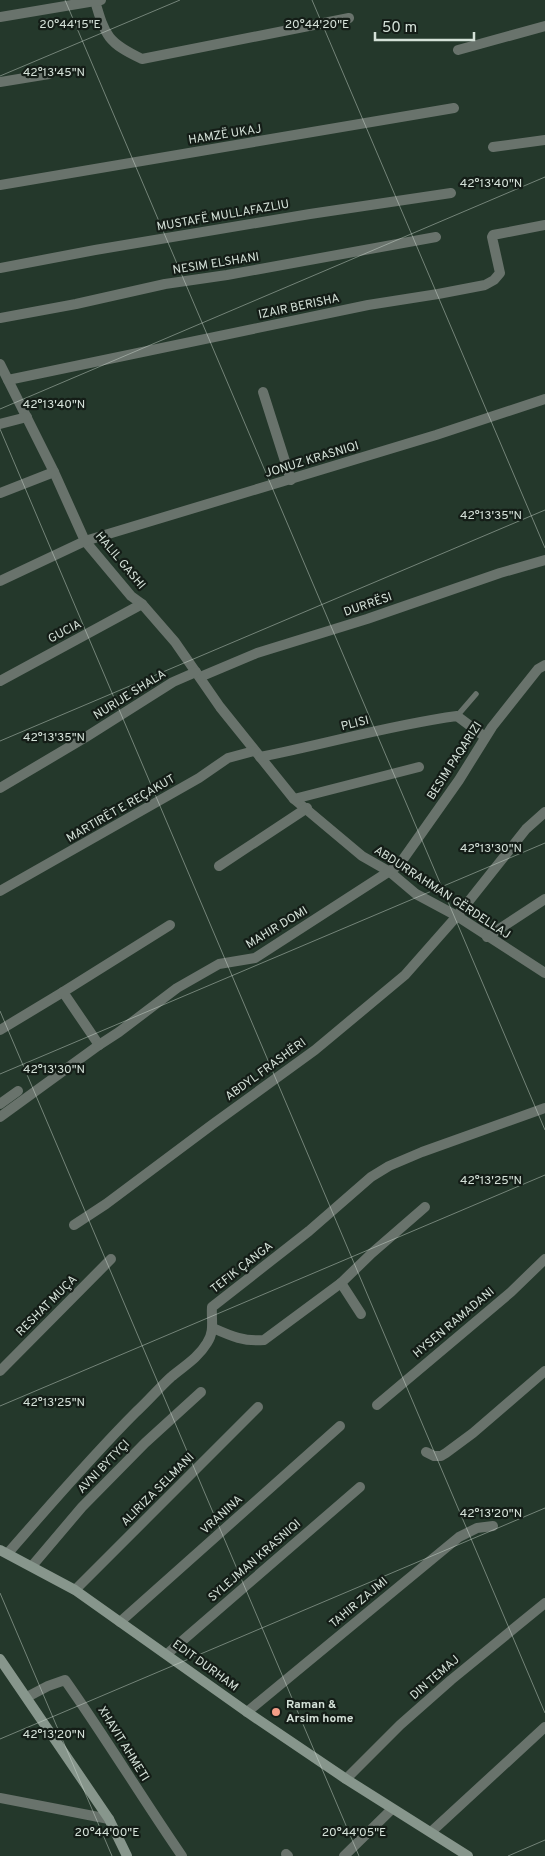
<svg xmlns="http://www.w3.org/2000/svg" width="545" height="1856" font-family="Overpass,sans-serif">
<rect width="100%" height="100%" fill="#24382b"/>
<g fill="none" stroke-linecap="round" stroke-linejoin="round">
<polyline stroke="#69736c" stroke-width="5.5" points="457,716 476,694"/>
<g stroke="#69736c" stroke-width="10">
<path d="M95,1C105,36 108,43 142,59L349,18"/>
<polyline points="0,17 101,0"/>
<polyline points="458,50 545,26"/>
<polyline points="0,82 49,74"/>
<polyline points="493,147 545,140"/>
<polyline points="0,185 454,108"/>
<polyline points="0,268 95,250 310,214 451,193"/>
<polyline points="0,318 76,304 165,284 227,275 436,237"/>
<polyline points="0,364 54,472 85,541 131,596 142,604 175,642 220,707 294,799 362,856 390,872 416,894 457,916 545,973"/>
<polyline points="8,380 368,305 438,294 485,285 494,280 500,273 492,237 493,235 545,225"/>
<polyline points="263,392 291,480"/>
<polyline points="0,424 27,417"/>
<polyline points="0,493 54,472"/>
<polyline points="0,581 85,541 436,435 545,399"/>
<polyline points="200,677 257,653 367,619 500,573 545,560"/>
<polyline points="0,681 142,604"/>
<path d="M260,757C326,744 390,725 457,716L485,737"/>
<polyline points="0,788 86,737 173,682 196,672"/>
<polyline points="294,799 419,767"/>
<polyline points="219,866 307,808"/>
<polyline points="0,891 199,778 228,758 254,751"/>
<polyline points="487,937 545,899"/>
<polyline points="0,1030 63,992"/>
<polyline points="99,1045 63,992 170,925"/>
<polyline points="0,1104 18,1091"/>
<polyline points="0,1117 99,1045 119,1032 177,988 219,964 255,958 399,865 459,780 492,727 538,669 545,665"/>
<polyline points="74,1225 106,1204 213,1124 315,1050 405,975 457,916 526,829 545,812"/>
<polyline points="341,1283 361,1314"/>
<path d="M213,1328C231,1336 244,1342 264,1340L341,1283L372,1253L425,1207"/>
<polyline points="0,1371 111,1259"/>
<polyline points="377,1405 511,1292 545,1259"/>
<polyline points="426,1452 434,1456 441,1456 446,1453 473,1433 545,1371"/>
<path d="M8,1553C50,1505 91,1457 136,1412C148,1401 159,1388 171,1377C184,1366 198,1358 207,1343C215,1331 211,1320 212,1307L309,1231L371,1177L389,1166L422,1152L545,1108"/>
<polyline points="32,1566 82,1507 145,1443 201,1392"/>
<polyline points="75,1590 258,1407"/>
<polyline points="120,1622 340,1426"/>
<polyline points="167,1654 360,1487"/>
<path d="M27,1697L48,1686L65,1680C106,1738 142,1798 182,1856"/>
<polyline points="247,1712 459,1537 477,1528 493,1526"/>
<polyline points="346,1779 400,1725 451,1680 545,1603"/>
<polyline points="0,1798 109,1819"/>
<polyline points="431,1832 545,1727"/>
<polyline points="286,1854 288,1856"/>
<polyline points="344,1856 392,1809"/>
</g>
<g stroke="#87968c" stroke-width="10">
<polyline points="0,1550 75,1590 247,1712 346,1779 468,1856"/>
<polyline points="0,1659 109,1819 127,1856"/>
</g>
</g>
<path fill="none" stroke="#d4e1d8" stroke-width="1" stroke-opacity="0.45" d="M65,0L545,1130M312,0L545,548M0,76L180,0M0,409L545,177M0,429L545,1713M0,741L545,510M0,1011L359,1856M0,1074L545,843M0,1406L545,1175M0,1593L112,1856M0,1739L545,1508M508,1856L545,1840"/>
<circle fill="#f49e87" stroke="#141d17" stroke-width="2" cx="276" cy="1712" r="5"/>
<g text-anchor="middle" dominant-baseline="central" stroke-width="4.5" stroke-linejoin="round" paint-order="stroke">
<g font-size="12" fill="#d4e1d8" stroke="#141d17">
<text transform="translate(225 135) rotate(-9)">HAMZË UKAJ</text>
<text transform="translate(223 216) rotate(-10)">MUSTAFË MULLAFAZLIU</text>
<text transform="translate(216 264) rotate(-9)">NESIM ELSHANI</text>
<text transform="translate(299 307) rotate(-12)">IZAIR BERISHA</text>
<text transform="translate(312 460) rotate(-17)">JONUZ KRASNIQI</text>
<text transform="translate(120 561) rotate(50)">HALIL GASHI</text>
<text transform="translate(368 605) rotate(-19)">DURRËSI</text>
<text transform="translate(65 632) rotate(-28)">GUCIA</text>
<text transform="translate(130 695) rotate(-32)">NURIJE SHALA</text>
<text transform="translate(355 724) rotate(-14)">PLISI</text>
<text transform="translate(455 761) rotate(-57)">BESIM PAQARIZI</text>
<text transform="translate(121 809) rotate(-30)">MARTIRËT E REÇAKUT</text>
<text transform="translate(442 893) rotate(33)">ABDURRAHMAN GËRDELLAJ</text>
<text transform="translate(277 928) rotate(-31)">MAHIR DOMI</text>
<text transform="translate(266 1070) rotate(-36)">ABDYL FRASHËRI</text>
<text transform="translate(242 1268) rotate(-38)">TEFIK ÇANGA</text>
<text transform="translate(47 1306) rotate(-45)">RESHAT MUÇA</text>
<text transform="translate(454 1323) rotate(-40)">HYSEN RAMADANI</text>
<text transform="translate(104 1467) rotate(-46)">AVNI BYTYÇI</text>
<text transform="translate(158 1490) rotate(-45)">ALIRIZA SELMANI</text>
<text transform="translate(222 1515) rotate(-42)">VRANINA</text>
<text transform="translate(255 1561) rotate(-41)">SYLEJMAN KRASNIQI</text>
<text transform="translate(359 1603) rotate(-40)">TAHIR ZAJMI</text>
<text transform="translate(205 1666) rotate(36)">EDIT DURHAM</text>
<text transform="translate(435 1678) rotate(-41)">DIN TEMAJ</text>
<text transform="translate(123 1744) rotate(58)">XHAVIT AHMETI</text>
</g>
<g font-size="12" font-weight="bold" fill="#d4e1d8" stroke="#141d17" text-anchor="start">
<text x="286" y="1705">Raman &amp;<tspan x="286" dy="14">Arsim home</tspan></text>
</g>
</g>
<g font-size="12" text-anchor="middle" fill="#d4e1d8" stroke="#141d17" stroke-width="4.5" stroke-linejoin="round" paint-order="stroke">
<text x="70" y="28">20°44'15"E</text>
<text x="317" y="28">20°44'20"E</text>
<text x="54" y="76">42°13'45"N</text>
<text x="491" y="187">42°13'40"N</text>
<text x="54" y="408">42°13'40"N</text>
<text x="491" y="519">42°13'35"N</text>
<text x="54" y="741">42°13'35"N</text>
<text x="491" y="852">42°13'30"N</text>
<text x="54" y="1073">42°13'30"N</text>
<text x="491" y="1184">42°13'25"N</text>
<text x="54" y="1406">42°13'25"N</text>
<text x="491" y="1517">42°13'20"N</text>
<text x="54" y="1738">42°13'20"N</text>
<text x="107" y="1836">20°44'00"E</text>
<text x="354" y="1836">20°44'05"E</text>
</g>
<path d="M375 32v8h99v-8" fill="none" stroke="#d4e1d8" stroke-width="2.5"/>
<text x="382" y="32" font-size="15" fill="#d4e1d8" stroke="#141d17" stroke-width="4" paint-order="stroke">50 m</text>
</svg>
